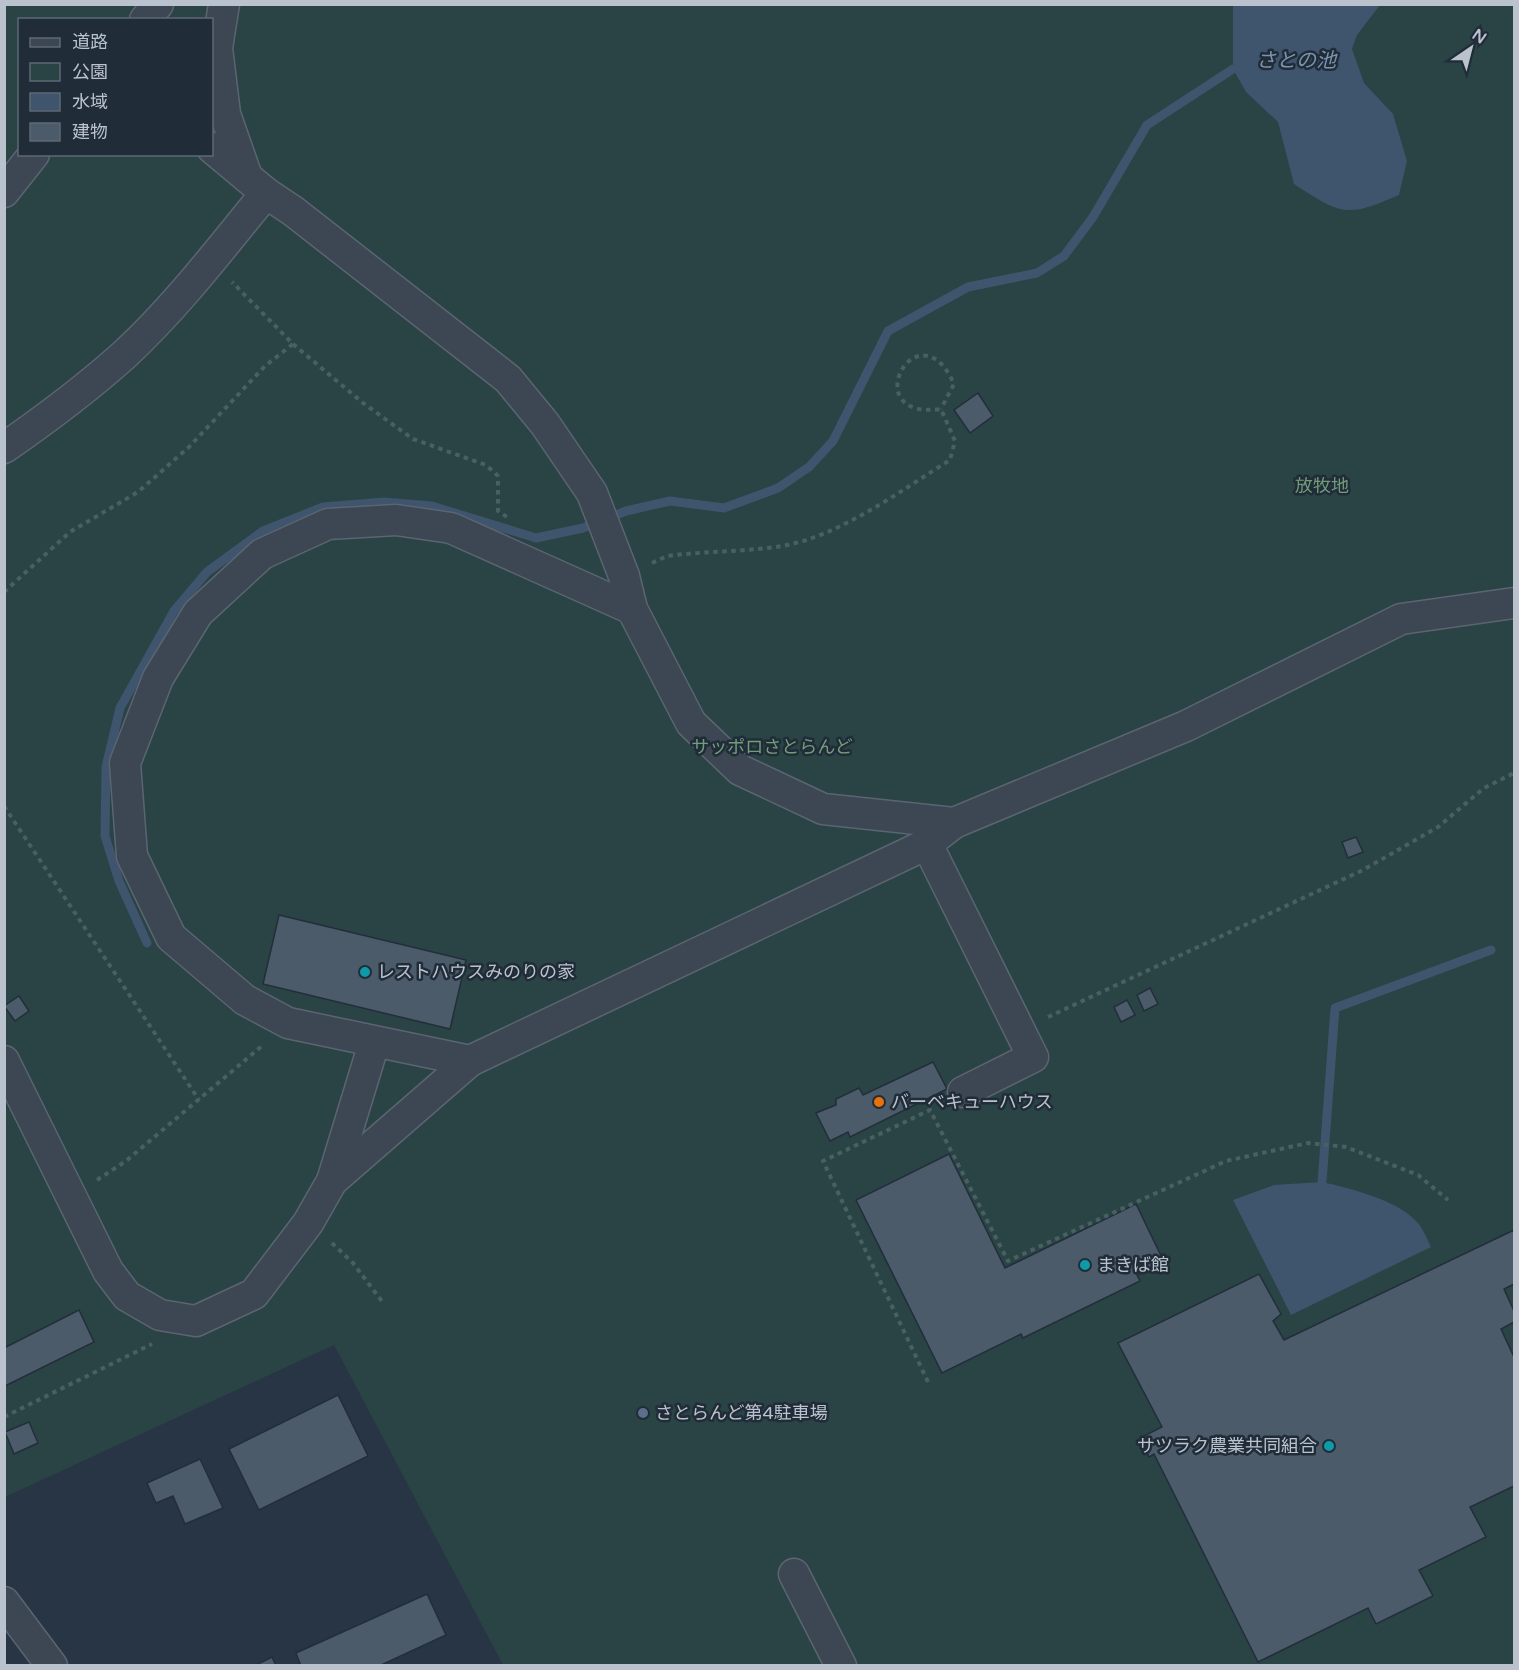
<svg xmlns="http://www.w3.org/2000/svg" width="1519" height="1670" font-family="'Varela Round','Noto Sans JP',sans-serif">
<rect width="100%" height="100%" fill="#283544"/>
<path fill="#2a4345" fill-rule="evenodd" d="M4,5H1514V1665H503L334,1345L5,1497ZM20,20H212V154H20Z"/>
<g fill="#3f546d">
<path d="M1233,5H1380L1357,35L1352,49L1364,83L1393,114L1407,161L1399,195C1346,218 1342,215 1294,184L1278,122L1246,92L1233,69Z"/>
<path d="M1322,1182C1349,1188 1398,1200 1417,1222C1423,1228 1427,1239 1431,1247L1291,1315L1233,1200L1274,1185Z"/>
</g>
<g fill="none" stroke-linecap="round" stroke-linejoin="round">
<g stroke="#3f546d" stroke-width="9">
<polyline points="147,943 119,881 105,836 106,767 120,708 174,611 207,572 263,531 323,507 384,502 432,506 536,538 583,528 626,511 670,501 724,508 778,488 809,467 833,441 888,331 968,287 1037,273 1064,256 1093,217 1147,125 1233,69"/>
<polyline points="1322,1182 1335,1008 1491,950"/>
</g>
</g>
<g fill="#4c5b6a" stroke="#232e3b" stroke-width="1.5">
<polygon points="978,393 993,416 970,433 954,410"/>
<polygon points="1356,837 1363,852 1348,858 1342,842"/>
<polygon points="279,915 466,960 450,1029 263,984"/>
<polygon points="1150,988 1158,1004 1144,1011 1137,995"/>
<polygon points="19,996 29,1011 15,1021 4,1006"/>
<polygon points="1127,1000 1135,1015 1121,1022 1114,1007"/>
<polygon points="933,1062 947,1089 850,1137 848,1132 830,1141 816,1113 836,1105 836,1099 859,1088 863,1095"/>
<polygon points="949,1154 1005,1268 1136,1204 1164,1262 1137,1275 1140,1281 1023,1338 1021,1334 942,1373 856,1200"/>
<polygon points="1514,1230 1514,1284 1504,1289 1514,1311 1514,1322 1501,1329 1514,1357 1514,1486 1470,1507 1486,1537 1419,1570 1433,1596 1376,1624 1368,1608 1258,1662 1154,1454 1149,1457 1140,1438 1162,1427 1118,1343 1259,1274 1281,1314 1273,1321 1284,1340"/>
<polygon points="79,1310 94,1342 5,1386 4,1348"/>
<polygon points="338,1395 368,1456 259,1510 229,1449"/>
<polygon points="29,1422 38,1443 14,1454 5,1432"/>
<polygon points="200,1459 223,1508 185,1524 173,1496 156,1503 147,1483"/>
<polygon points="427,1594 446,1635 379,1666 301,1666 296,1653"/>
<polygon points="272,1657 276,1666 254,1666"/>
</g>
<g fill="none" stroke-linecap="round" stroke-linejoin="round">
<g stroke="#5b6571" stroke-width="33">
<g id="minor">
<polyline points="224,4 217,48 225,114 247,177"/>
<polyline points="145,20 158,4"/>
<polyline points="212,148 266,193 293,211 508,379 545,424 592,493 624,576 632,609 691,723 740,770 823,809 954,823 1186,726 1401,619 1514,603"/>
<polyline points="4,192 34,154"/>
<path d="M4,448C46,419 86,389 124,355C176,307 221,248 266,193"/>
<polyline points="927,844 1033,1057 963,1092"/>
<polyline points="4,1061 108,1271 127,1296 160,1315 196,1321 254,1294 308,1223 332,1181 470,1061 927,844 954,823"/>
<polyline points="470,1061 288,1023 245,1000 171,937 132,856 125,763 158,678 198,613 262,554 328,524 396,520 451,528 632,609"/>
<polyline points="332,1181 374,1043"/>
<polyline points="794,1574 841,1666"/>
<polyline points="4,1602 52,1666"/>
</g>
</g>
<g stroke="#496061" stroke-width="4" stroke-dasharray="4.5 4.5" stroke-linecap="butt">
<polyline points="293,344 363,403 413,439 486,465 498,476 498,511 510,519"/>
<path d="M652,563L667,556C705,551 744,552 782,546C840,536 900,491 950,460L955,441L941,409C854,421 918,303 954,384L941,409"/>
<polyline points="4,592 70,532 138,492 189,447 265,366 293,344 232,282"/>
<polyline points="4,806 199,1100"/>
<polyline points="1048,1017 1363,870 1438,827 1484,788 1514,773"/>
<polyline points="97,1180 126,1161 263,1045"/>
<polyline points="332,1243 353,1263 384,1304"/>
<polyline points="928,1382 823,1161 930,1110 1008,1261 1226,1161 1308,1143 1346,1147 1418,1175 1448,1200"/>
<polyline points="4,1417 152,1344"/>
</g>
<use href="#minor" stroke="#3d4753" stroke-width="30"/>
</g>
<g fill="#0f9aa8" stroke="#212c39" stroke-width="2">
<circle cx="365" cy="972" r="6"/>
<circle cx="1085" cy="1265" r="6"/>
<circle cx="1329" cy="1446" r="6"/>
</g>
<circle fill="#e8710a" stroke="#212c39" stroke-width="2" cx="879" cy="1102" r="6"/>
<circle fill="#5c6f8a" stroke="#212c39" stroke-width="2" cx="643" cy="1413" r="6"/>
<g text-anchor="middle" dominant-baseline="central" stroke-width="5" stroke-linejoin="round" paint-order="stroke">
<g font-size="18" fill="#729d7a" stroke="#212c39">
<text x="1322" y="486">放牧地</text>
<text x="772" y="747">サッポロさとらんど</text>
</g>
<g font-size="18" fill="#bac2cd" stroke="#212c39" text-anchor="start">
<text x="377" y="972">レストハウスみのりの家</text>
<text x="891" y="1102">バーベキューハウス</text>
<text x="1097" y="1265">まきば館</text>
<text x="655" y="1413">さとらんど第4駐車場</text>
<text x="1317" y="1446" text-anchor="end">サツラク農業共同組合</text>
</g>
<g font-size="20" font-style="italic" fill="#7b94af" stroke="#212c39">
<text x="1296" y="61">さとの池</text>
</g>
</g>
<rect width="1519" height="1670" fill="none" stroke="#bac2cd" stroke-width="12"/>
<rect x="18" y="18" width="195" height="138" fill="#212c39" stroke="#5e6874" stroke-width="1.5"/>
<rect x="30" y="38" width="30" height="9" fill="#3d4753" stroke="#5e6874" stroke-width="1.5"/>
<text x="72" y="48" font-size="18" fill="#bac2cd">道路</text>
<rect x="30" y="63" width="30" height="18" fill="#2a4345" stroke="#5e6874" stroke-width="1.5"/>
<text x="72" y="78" font-size="18" fill="#bac2cd">公園</text>
<rect x="30" y="93" width="30" height="18" fill="#3f546d" stroke="#5e6874" stroke-width="1.5"/>
<text x="72" y="108" font-size="18" fill="#bac2cd">水域</text>
<rect x="30" y="123" width="30" height="18" fill="#4c5b6a" stroke="#5e6874" stroke-width="1.5"/>
<text x="72" y="138" font-size="18" fill="#bac2cd">建物</text>
<g transform="translate(1471 48) rotate(35)" stroke="#212c39" stroke-width="4.5" paint-order="stroke">
<path d="M0-4.5L10 22L0 15L-10 22Z" fill="#bac2cd"/>
<text y="-9" font-size="16" font-weight="bold" text-anchor="middle" fill="#bac2cd">N</text>
</g>
</svg>
